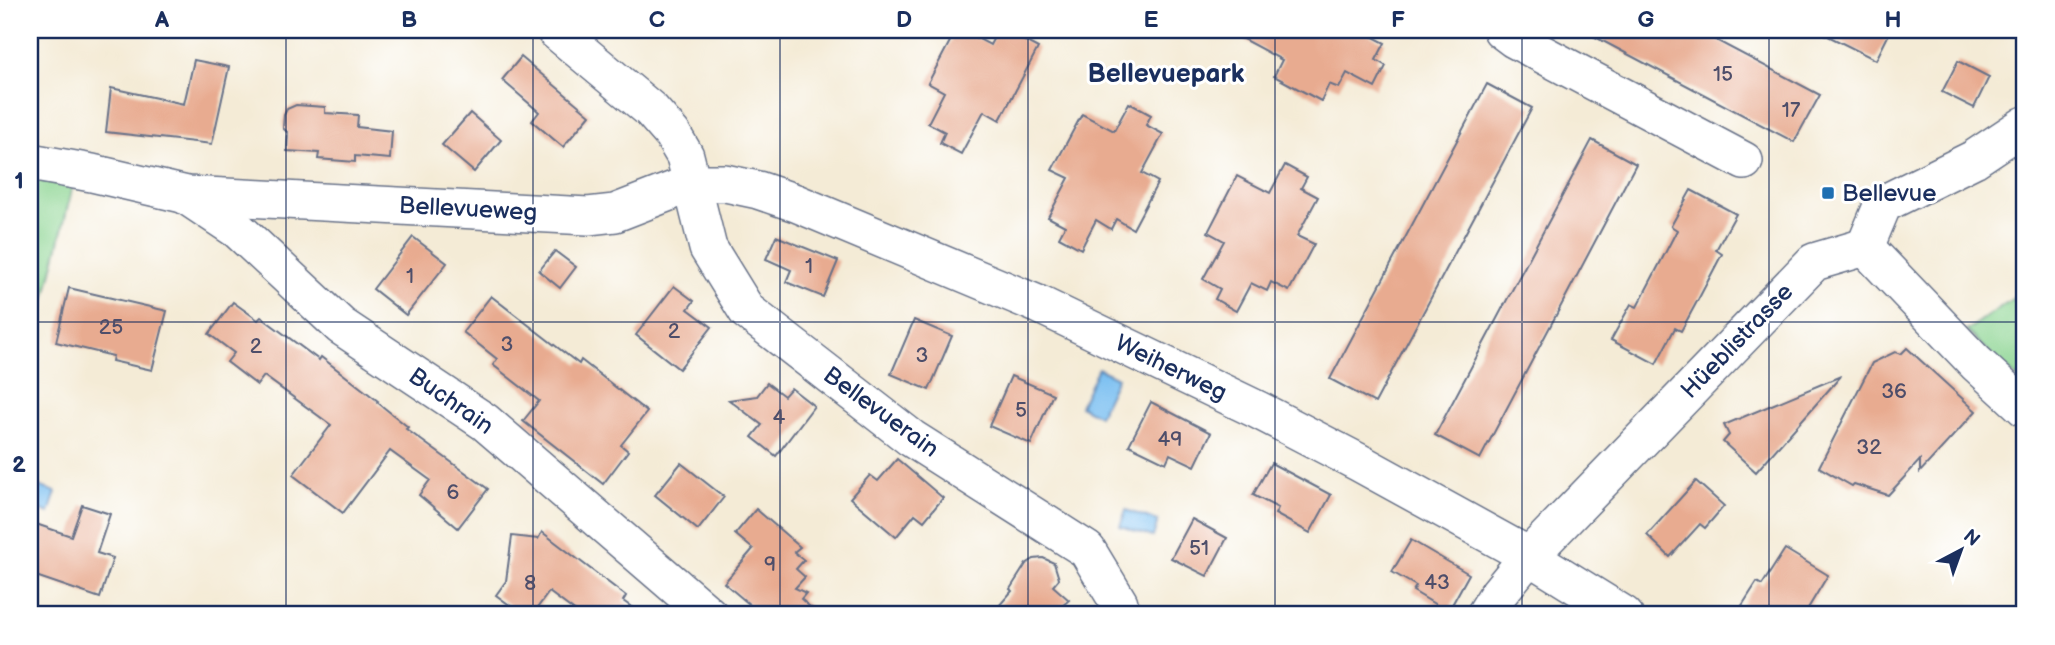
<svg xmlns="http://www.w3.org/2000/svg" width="2055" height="645" font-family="'Balsamiq Sans',sans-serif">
<rect width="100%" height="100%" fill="#fff"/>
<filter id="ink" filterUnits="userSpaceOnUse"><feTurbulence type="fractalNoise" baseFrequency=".0143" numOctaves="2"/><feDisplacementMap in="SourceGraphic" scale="14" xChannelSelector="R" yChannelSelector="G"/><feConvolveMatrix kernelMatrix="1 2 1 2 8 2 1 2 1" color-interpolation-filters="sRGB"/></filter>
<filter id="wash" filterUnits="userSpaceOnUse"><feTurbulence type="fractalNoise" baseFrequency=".00686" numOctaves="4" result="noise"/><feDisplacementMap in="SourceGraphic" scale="28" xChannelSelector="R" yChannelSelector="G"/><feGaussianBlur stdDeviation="1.57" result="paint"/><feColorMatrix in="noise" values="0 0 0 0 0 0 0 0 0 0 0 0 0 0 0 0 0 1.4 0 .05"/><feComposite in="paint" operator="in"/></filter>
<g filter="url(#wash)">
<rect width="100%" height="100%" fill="#f4ebd6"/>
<g fill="#8ad490" stroke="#528277" stroke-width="2">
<polygon points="30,174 74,181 30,361"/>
<polygon points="2025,290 2025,385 1966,331"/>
</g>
<g fill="#7abff1" stroke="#4a77a8" stroke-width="2">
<polygon points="1098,368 1117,378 1099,416 1080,406"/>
<polygon points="30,483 56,492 49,513 30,506"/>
<polygon points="1126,510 1158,521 1153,537 1120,526"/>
</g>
<g id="blocks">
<g fill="#e8ab90">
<polygon points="956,30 962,30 990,45 998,30 1026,30 1021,39 1038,48 1000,120 984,111 961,154 940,143 945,132 928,123 944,92 928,83"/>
<polygon points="1226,30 1360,30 1385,43 1376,60 1386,66 1375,88 1347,73 1339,88 1329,84 1321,101 1274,76 1282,60"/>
<polygon points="1582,30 1697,30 1820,95 1794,142"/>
<polygon points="1816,30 1891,30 1876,60"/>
<polygon points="521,57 590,115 563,147 532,121 539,112 502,80"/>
<polygon points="194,60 229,67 212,144 106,132 111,88 184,104"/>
<polygon points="1958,61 1989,77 1974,108 1942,92"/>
<polygon points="1487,84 1532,108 1375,403 1330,379"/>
<polygon points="1129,103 1151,115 1146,125 1163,134 1142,173 1158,182 1133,229 1116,219 1111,229 1096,220 1081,249 1059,237 1065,226 1048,217 1069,178 1052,170 1082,114 1114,131"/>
<polygon points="296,105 325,107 325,113 358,115 357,127 392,131 390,159 355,156 355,162 318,159 319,153 287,151 288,133 283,128 284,115 287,109"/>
<polygon points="470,113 501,140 474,172 442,145"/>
<polygon points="1592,140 1636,164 1480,459 1435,435"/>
<polygon points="1285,165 1307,177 1301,188 1318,197 1297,236 1314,244 1289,291 1271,282 1267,291 1251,283 1236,311 1215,299 1220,289 1203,279 1224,241 1208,232 1237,176 1270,193"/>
<polygon points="1691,190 1736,214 1716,250 1722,254 1700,296 1681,331 1675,328 1656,364 1611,340 1631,304 1637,307 1659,265 1677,230 1671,226"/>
<polygon points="776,236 838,261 823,297 786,282 791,270 766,259"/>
<polygon points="413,237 447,263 406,315 373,289"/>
<polygon points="555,251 576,267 560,288 539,271"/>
<polygon points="674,286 694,301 688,309 712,327 679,369 636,335"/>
<polygon points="69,288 167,311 152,370 112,361 113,356 56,342"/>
<polygon points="491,296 579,364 581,360 647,412 621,445 628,451 603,484 523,421 539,401 493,365 497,359 463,332"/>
<polygon points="233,302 258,320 261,317 319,360 321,357 378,401 377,402 408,427 406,429 488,489 458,528 419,495 430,480 390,451 343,513 293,475 331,425 264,376 257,385 227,362 234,353 209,334"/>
<polygon points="914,320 952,336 929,390 891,374"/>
<polygon points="1907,348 1976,411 1920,472 1920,460 1888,495 1854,484 1852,486 1819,467 1872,363 1895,352 1901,354"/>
<polygon points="1011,376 1053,394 1031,444 989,426"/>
<polygon points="1841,376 1756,472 1723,442 1729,435 1724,425"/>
<polygon points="767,383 784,396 791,388 814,406 776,456 752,437 762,425 729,400 757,396"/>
<polygon points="1151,402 1211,433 1195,466 1170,454 1166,463 1129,445"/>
<polygon points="897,459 943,498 924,521 915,514 896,537 850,498 870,475 878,481"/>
<polygon points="681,463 724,497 698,530 655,495"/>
<polygon points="1271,463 1331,495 1310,533 1275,514 1278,508 1253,495"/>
<polygon points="1696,481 1724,506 1705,528 1700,524 1670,557 1647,535"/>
<polygon points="82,505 110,514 97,553 113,558 100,598 30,574 30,522 71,536"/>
<polygon points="756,509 800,547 794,552 804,560 796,569 805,577 795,588 806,593 801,599 819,615 762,615 724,583 753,549 735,534"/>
<polygon points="1192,519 1227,538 1207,576 1171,558"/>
<polygon points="542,532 626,596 623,601 643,615 580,615 549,592 532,615 523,615 496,595 506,581 512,536 538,539"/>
<polygon points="1411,540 1469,574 1448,612 1413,591 1416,586 1392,572"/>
<polygon points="1785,549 1828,575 1804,615 1736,615 1757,582 1762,585"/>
<polygon points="1043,558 1054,563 1059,579 1053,586 1069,600 1052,615 991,615 1012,591 1010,589 1026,564 1034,559"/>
</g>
</g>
</g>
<g filter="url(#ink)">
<use href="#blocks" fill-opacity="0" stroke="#677188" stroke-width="2"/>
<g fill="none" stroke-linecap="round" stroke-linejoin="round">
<g stroke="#677188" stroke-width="40">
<g id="minor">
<polyline points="555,30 651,110 672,134 685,156 708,248 747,311 911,438 1087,550 1119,603"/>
<polyline points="1502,30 1514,39 1744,161"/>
<polyline points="30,162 92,173 187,195 588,216 615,213 692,183 725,183 758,190 796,203 1040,305 1258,410 1358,462 1529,556 1624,615"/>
<polyline points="187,196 238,230 341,326 485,422 709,615"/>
<polyline points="1865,247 1976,363 2025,408"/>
<polyline points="1865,247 1883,204 1974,159 2025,125"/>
<polyline points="1485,615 1498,594 1529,556 1814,262 1865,247"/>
</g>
</g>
<use href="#minor" stroke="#fff" stroke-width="37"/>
</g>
</g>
<path fill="none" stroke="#1b2f5e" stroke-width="2" stroke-opacity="0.55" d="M286,30V615M533,30V615M780,30V615M1028,30V615M1275,30V615M1522,30V615M1769,30V615M30,322H2025"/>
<rect fill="#1f6fb2" stroke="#fff" stroke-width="2.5" x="1821" y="186" width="14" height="14" rx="3.5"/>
<g text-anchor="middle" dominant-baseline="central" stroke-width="6" stroke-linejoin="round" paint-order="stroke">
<g font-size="21" fill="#4e4e6a">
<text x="1723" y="74">15</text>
<text x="1791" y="110">17</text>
<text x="809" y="266">1</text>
<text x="410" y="276">1</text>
<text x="111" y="327">25</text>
<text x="674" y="331">2</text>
<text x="507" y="344">3</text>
<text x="256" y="346">2</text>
<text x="922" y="355">3</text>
<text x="1894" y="391">36</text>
<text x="1021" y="410">5</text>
<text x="779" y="417">4</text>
<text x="1170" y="439">49</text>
<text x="1869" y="447">32</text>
<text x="453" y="492">6</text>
<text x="1199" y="548">51</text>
<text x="770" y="564">9</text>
<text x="1437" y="582">43</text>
<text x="530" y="583">8</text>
</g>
<g font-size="24" fill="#1b2f5e" stroke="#fff" text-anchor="start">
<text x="1842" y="193">Bellevue</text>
</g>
<g font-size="24" fill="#1b2f5e" stroke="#fff">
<text transform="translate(468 209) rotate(3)">Bellevueweg</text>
<text transform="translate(1737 341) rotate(-46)">Hüeblistrasse</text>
<text transform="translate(1171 368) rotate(26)">Weiherweg</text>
<text transform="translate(451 401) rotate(35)">Buchrain</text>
<text transform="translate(881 412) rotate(36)">Bellevuerain</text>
</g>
<g font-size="26" font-weight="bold" fill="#1b2f5e" stroke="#fff">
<text x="1166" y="74">Bellevuepark</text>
</g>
</g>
<rect width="2055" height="645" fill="none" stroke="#fff" stroke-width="77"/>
<g transform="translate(1961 550) rotate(41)" stroke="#ffffff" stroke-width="5" paint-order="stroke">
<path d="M0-5L12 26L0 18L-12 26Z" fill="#1b2f5e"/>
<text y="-10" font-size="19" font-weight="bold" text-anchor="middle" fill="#1b2f5e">N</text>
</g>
<rect x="38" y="38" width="1978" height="568" fill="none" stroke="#1b2f5e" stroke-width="2.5"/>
<g font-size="23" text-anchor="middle" font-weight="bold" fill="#1b2f5e">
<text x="162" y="27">A</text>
<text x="409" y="27">B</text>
<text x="657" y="27">C</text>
<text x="904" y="27">D</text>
<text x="1151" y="27">E</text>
<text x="1398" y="27">F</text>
<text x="1646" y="27">G</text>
<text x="1893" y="27">H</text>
<text x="19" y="188">1</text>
<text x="19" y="472">2</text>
</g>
</svg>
